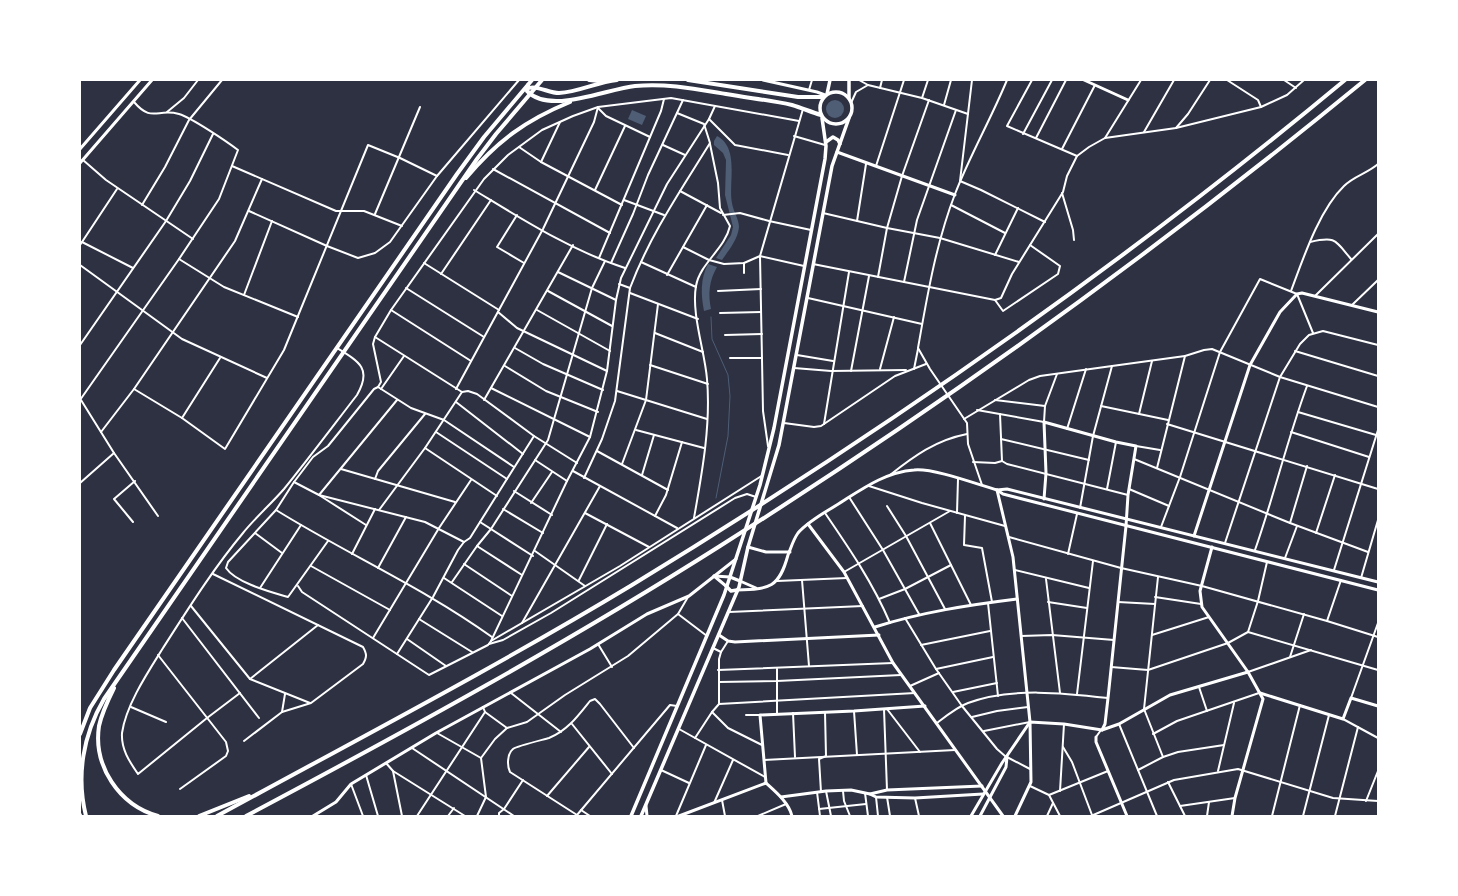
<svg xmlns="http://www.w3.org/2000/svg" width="1458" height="896" font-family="Raleway,sans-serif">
<rect width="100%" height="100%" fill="#2d3142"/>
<g fill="#4f5d75">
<circle cx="835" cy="109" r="9"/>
<polygon points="632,110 646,116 642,125 628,119"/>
<path d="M717,136C740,148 728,183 732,203C733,211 739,219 739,227C738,239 729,250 722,260L716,258L731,235L733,227L725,195L726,160L723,153L714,145V141Z"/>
<path d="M708,264L717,267C709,281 708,294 711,309L704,311C701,295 700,279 708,264Z"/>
</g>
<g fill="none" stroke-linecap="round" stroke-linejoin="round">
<polyline stroke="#4f5d75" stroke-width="1" points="711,317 712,339 728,375 730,396 728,436 716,498"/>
<g stroke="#fff" stroke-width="2">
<polyline points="972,80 960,181 981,190 1045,222"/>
<polyline points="1032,80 1007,126 1077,156"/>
<polyline points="1227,80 1258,100 1261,107"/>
<polyline points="1284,80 1296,88"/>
<polyline points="868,85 922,98 968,114"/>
<polyline points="880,88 882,80"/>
<polyline points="809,90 812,80"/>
<polyline points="922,98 928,80"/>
<polyline points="851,103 856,92 868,85 859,80"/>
<polyline points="944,105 951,80"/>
<polyline points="598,108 606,116 650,137"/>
<polyline points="167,112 184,98 198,80"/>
<polyline points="709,119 735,145 788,155"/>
<polyline points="1176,128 1188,114 1210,80"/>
<polyline points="1144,132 1174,80"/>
<polyline points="1023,134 1052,80"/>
<polyline points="794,136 825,145"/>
<polyline points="1036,138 1066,80"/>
<polyline points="1105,138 1141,80"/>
<polyline points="663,145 685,155"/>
<polyline points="519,147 541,162 622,205"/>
<polyline points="1062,149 1095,85"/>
<polyline points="83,160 106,180 193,239"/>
<polyline points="541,162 560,122"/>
<polyline points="232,166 336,211 364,211 402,226"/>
<polyline points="876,166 904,80"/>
<polyline points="493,169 610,233"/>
<path d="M474,190C522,219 572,251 625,268"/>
<polyline points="595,190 625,126"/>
<polyline points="680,191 721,213"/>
<polyline points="1062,193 1073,230 1074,240"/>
<polyline points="624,200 664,215"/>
<polyline points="142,205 165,167 189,120 222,80"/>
<polyline points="951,205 1005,233"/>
<polyline points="249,211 327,246 358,258 375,253 390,242 437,176 519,80"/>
<polyline points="823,213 887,228 940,238 1019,262"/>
<polyline points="375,214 420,107"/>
<polyline points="517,215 497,247 524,263"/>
<polyline points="723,215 740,213 769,221 811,230"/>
<polyline points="857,221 866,164"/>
<polyline points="82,242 133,268"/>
<path d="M1310,242C1336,236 1335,240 1351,259"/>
<polyline points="80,245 117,189"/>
<polyline points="683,247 709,260 724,264 744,263 760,256 804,266"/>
<polyline points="995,255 1018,208"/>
<polyline points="599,258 661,111 664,99"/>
<polyline points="179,259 224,287 298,317"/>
<polyline points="641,262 696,287"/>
<polyline points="424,263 499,310"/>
<polyline points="611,263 633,214 648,175 683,100"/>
<polyline points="744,263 744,273"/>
<polyline points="813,264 995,300 1001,298 1012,274 1063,192 1067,176 1077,156 1089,147 1105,138 1176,128 1261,107 1287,95 1304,80"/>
<polyline points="80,265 182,339 267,378"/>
<polyline points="558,272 616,300"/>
<polyline points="441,274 491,200"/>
<polyline points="667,275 707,205"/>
<polyline points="878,277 887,228 902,176 929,100"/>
<polyline points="904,282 917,220 956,110"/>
<polyline points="619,284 630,288"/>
<polyline points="406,288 484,337"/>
<polyline points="548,291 612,326"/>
<polyline points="718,291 761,289"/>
<path d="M1291,291C1303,259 1319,210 1344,186C1354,176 1368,173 1378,164"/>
<polyline points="630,293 698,319"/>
<polyline points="244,295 272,221"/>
<polyline points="1315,296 1378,234"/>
<polyline points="808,298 922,324"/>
<polyline points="995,300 1003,311 1058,274 1060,266 1030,245"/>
<polyline points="1352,305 1378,280"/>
<polyline points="391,310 471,361"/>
<polyline points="537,310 610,351"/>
<polyline points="498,312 517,328 607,371"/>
<polyline points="720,313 761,312"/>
<polyline points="655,333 703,352"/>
<polyline points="725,335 762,334"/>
<polyline points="375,337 462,392"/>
<polyline points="80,345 166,221 190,181 213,134"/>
<polyline points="515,348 543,364 603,390"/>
<polyline points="1295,351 1378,376"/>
<polyline points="797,355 833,361"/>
<polyline points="730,358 762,358"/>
<polyline points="650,365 708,384"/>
<polyline points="505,366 546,391 598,412"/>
<polyline points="1112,366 1185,356"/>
<polyline points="794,368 831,371 906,370"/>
<polyline points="880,369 894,317"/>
<polyline points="914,369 918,349"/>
<polyline points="851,371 869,276"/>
<polyline points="378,387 381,382 373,344 375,337 391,310 484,179 508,155 542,130 573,116 598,107 671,98 799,121"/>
<polyline points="378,387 411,408 444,420 514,467"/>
<polyline points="491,388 590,437"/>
<polyline points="134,389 182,418 225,449 284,350 368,145 400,158 437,176"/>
<polyline points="381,389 404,356"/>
<polyline points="456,389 543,229 594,122 598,107"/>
<polyline points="617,391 707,419"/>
<polyline points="462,392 468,391 477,394 534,436 577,463"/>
<path d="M80,400L179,259L219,199L238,150C226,141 192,118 179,114C157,108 152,123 134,102"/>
<polyline points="81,400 114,453 158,516"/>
<polyline points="484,400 573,245"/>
<polyline points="995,400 1045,406"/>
<polyline points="456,402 523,454"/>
<polyline points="1101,406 1168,420"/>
<polyline points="977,410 1044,422 1045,406 1057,374"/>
<polyline points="1298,412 1376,435"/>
<polyline points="1000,414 1002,461"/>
<polyline points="1139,414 1152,361"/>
<polyline points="182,418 220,358"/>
<polyline points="964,419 1029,380 1040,376 1112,366 1093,436 1080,508"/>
<polyline points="784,423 814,427 821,426 895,376 926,364"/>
<polyline points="824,424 849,272"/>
<polyline points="1167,424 1378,489"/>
<polyline points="1067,429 1086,369"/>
<polyline points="636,430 704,448"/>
<polyline points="101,432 134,389 235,241 262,179"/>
<polyline points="436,432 507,479"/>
<polyline points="1291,432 1369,457"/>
<polyline points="1001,439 1089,460"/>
<polyline points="768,446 763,411 760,256 803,109"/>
<polyline points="1136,446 1160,450"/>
<polyline points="425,448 497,496"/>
<polyline points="597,451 668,490"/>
<polyline points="1134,459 1290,523 1368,552"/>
<polyline points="535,460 567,481"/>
<polyline points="1002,461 1007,464 1128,495"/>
<polyline points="973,462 995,463 1002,461"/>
<polyline points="622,464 646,400 658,304"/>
<polyline points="1157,468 1185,356 1204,350 1212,349 1280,377 1378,407"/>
<polyline points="341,469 455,502"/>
<polyline points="573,471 677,528"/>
<polyline points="642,475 654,435"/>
<path d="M890,475C914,456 936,440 967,434"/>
<path d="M584,478L602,439L615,401L630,288C650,235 681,190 710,143L704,124L677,113"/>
<polyline points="375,479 378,471 425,414"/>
<polyline points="294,482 319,495 425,522 464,542"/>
<polyline points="80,483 114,453"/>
<path d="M982,485L968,444L967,423L930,369L918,348C927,297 936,243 955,194C970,155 991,119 1007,80"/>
<polyline points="869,486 922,503 1005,526"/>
<polyline points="1107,489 1116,442"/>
<polyline points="1129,489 1169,506"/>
<polyline points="514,491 552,515"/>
<polyline points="849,497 883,550 919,614"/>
<polyline points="531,503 552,472"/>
<polyline points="887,506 906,536 945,609"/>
<polyline points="503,509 543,533"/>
<path d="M276,510C347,554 424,588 492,637"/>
<polyline points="379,510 425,448 462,392"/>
<polyline points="585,513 649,547"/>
<path d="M825,513C849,548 873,583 890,623"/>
<polyline points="957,513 958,479"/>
<polyline points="655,516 666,495 682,442"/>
<polyline points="965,516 964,545 982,548 992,602"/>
<path d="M694,518C702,473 711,425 707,379C705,352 691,313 696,286C700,263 725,249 730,226L720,208L718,183L710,144"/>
<polyline points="133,522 114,499 135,481"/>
<polyline points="480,522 533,556"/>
<polyline points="930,523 971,605"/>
<polyline points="1290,523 1307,466"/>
<polyline points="366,525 319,495 397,400"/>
<polyline points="1161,527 1180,477 1220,352 1260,279 1297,294 1313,333"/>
<polyline points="255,533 282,553"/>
<polyline points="1316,533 1335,475"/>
<polyline points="1009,537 1121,568 1202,586 1327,621 1378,637"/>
<path d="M328,541L288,597C271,592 236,583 226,568L228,562L276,510L294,482L313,457L328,446L374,389L378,387"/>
<polyline points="1225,543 1280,377 1300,344 1309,335 1323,331 1378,345"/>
<polyline points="477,546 522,575"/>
<path d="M1255,550C1274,496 1287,440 1307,386"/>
<polyline points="535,551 585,586"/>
<polyline points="352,554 375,509"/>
<polyline points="1068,554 1077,514"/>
<polyline points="1285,558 1297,526"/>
<polyline points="464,564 512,596"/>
<polyline points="311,566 390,610"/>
<polyline points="378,568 406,517"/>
<polyline points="1015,570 1089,588"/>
<polyline points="1334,570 1378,430"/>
<polyline points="844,572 950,511"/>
<path d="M213,574L363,647C367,654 367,657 363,664L311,703L282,712L244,741"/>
<polyline points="1158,577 1144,709 1163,757"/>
<polyline points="444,578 502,616"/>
<polyline points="1361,578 1378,520"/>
<polyline points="1046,579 1060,693"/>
<polyline points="579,580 607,524"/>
<polyline points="802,580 809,666"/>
<polyline points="777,581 847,578"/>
<polyline points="452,582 477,546 491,529 548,440 592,288 605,261"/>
<polyline points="298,586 302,592 429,675 488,645 491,641 620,566 763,475"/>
<polyline points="260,588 301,525"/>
<polyline points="1155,597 1201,604"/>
<polyline points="879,599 905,589 951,565"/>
<polyline points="1048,602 1087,608"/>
<polyline points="1118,602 1155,604"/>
<polyline points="988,603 998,696"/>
<polyline points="191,606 250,679 310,703"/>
<polyline points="729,612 863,606"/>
<polyline points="678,614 707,636"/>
<polyline points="182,618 259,718"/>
<polyline points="905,618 936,669 962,706 997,749 1005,756 1030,769"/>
<polyline points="419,619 472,652"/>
<polyline points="1327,621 1341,580"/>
<polyline points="522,623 600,486"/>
<polyline points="1248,632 1378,670"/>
<polyline points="1152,635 1209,617"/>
<polyline points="1021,636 1052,635 1114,640"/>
<polyline points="373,638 439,528 471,480"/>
<polyline points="407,639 446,666"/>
<polyline points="491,641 567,481 590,437 607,371 616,300 621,278 667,184 709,119 715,106"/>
<polyline points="489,644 503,640 551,613 735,498 747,494 756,497"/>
<polyline points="598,644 612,667"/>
<polyline points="921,645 990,631"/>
<polyline points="713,648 721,652"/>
<polyline points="397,654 433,597 458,550 464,542 470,538 480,522 534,436"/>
<polyline points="158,655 226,742 228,751 226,756 180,789"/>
<polyline points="1290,657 1304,614"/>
<polyline points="1111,667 1148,670 1228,643 1248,632 1258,601 1267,562"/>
<polyline points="777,669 777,714"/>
<polyline points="936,669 993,657"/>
<polyline points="718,670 893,663"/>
<polyline points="1248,672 1311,650"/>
<polyline points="250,679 318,625"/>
<polyline points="719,682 777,681 901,675"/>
<polyline points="910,686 939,673"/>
<polyline points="1199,687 1207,711"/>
<polyline points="953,692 997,683"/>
<path d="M240,693L207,718L138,774C129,761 121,749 122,733C126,705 148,672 163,648C188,609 213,569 243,533C255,518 271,504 284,489C309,458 333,426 357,395C372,369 360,362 337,348"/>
<polyline points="511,693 561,732"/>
<polyline points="1077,694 1093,561"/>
<polyline points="1351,698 1378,623"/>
<polyline points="719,704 915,693"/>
<polyline points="131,707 166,722"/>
<polyline points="884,709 887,790"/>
<polyline points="887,709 920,752"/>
<polyline points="854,711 857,755"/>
<polyline points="282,712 285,694"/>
<polyline points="485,712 507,728"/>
<polyline points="712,712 728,728 762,745"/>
<polyline points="793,713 795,757"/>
<polyline points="746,715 760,715"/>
<polyline points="972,717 997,711 1028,707"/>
<polyline points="1343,719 1378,738"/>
<path d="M937,723C946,716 957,707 968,703C1010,687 1065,693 1108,698"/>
<polyline points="572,724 612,774"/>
<polyline points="1119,724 1157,816"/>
<polyline points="679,729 765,777"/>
<polyline points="984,731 1030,722"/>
<polyline points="437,733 481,758"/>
<polyline points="1153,734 1177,721 1259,693"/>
<polyline points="1096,737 1101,730"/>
<polyline points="695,738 712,712 719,704 719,659 721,652 728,641"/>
<polyline points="1063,747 1072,762 1092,815"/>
<polyline points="412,748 514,816"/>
<polyline points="764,760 955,750"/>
<polyline points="386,763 393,771 402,816"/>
<polyline points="661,770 689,783"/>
<polyline points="1138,770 1163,757 1178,752 1224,745"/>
<polyline points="393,771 465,816"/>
<polyline points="1218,771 1234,703"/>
<polyline points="366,775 378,816"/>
<polyline points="1168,782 1185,816"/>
<polyline points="351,784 363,816"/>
<polyline points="1030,786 1049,795 1108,771"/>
<polyline points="826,791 831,816"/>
<polyline points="843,791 844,801 850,816"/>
<polyline points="1060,791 1064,724"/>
<polyline points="817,792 820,816"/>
<polyline points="821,792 819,759 826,756 825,712"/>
<polyline points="865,793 868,816"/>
<polyline points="1049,795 1060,816"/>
<polyline points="547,796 589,747"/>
<polyline points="876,797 878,816"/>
<polyline points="887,797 890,816"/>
<polyline points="915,798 919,816"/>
<polyline points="722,800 725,816"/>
<polyline points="1366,801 1378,771"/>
<polyline points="714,803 733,760"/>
<polyline points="1180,806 1235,798"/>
<polyline points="819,809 866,804"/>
<polyline points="581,810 590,816"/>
<path d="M577,815L510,772C507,766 507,754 513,749C517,746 542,740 549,738C567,731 578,716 590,701L595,699L600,704L634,748"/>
<polyline points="577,815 670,705 677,706"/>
<polyline points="417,816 485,712 483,707"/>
<polyline points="448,816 454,808"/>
<polyline points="477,816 486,797 481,758 495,739 507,728 527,722 565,695 628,656 678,614 688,597"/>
<polyline points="499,816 499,813 504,809 523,780"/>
<polyline points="676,816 706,745"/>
<polyline points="758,816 786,804"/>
<polyline points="1047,816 1053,803"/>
<polyline points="1091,816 1174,780 1238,769 1333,798 1378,801"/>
<polyline points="1207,816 1209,802"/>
<polyline points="1272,816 1300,705"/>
<polyline points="1303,816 1329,715"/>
<polyline points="1335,816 1358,727"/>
</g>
<g stroke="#fff" stroke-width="3">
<polyline points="1084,80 1128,100"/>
<polyline points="837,152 955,195"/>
<polyline points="1044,499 1046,473 1044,422 1116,442 1136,446 1128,495 1126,526 1108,698 1105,724 1102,730"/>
<polyline points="808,524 844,572 893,663 1003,816"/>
<polyline points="1194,536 1250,365 1280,312 1297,294 1302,293 1378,312"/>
<polyline points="1212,547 1200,591 1202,607 1248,672 1263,699 1235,798 1232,816"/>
<path d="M875,627C922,612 969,605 1017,599"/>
<polyline points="719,635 728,641 735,642 879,635"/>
<polyline points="1260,693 1343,719 1351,698 1378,706"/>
<polyline points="1096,737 1096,742 1127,816"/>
<polyline points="766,783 760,715 854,711 925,706"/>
<path d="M766,783C776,792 789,803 792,816"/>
<polyline points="870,794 876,797 915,798 983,794"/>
<polyline points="781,797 826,791 851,790 870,794 887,790 982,786"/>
<polyline points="679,816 766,783"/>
<polyline points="971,816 1002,763 1030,722 1064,724 1102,730 1119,724 1170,695 1248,672"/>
<polyline points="980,816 1006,767 1007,757"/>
</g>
<g stroke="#fff" stroke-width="3">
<polyline points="763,80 817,92 825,95"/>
<polyline points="80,149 140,80"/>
<polyline points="80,163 152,80"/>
<polyline points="997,490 1007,489 1378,582"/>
<polyline points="997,490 1013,557 1030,722 1031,782 1015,816"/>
<polyline points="748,547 766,552 790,552"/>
<polyline points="714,576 730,577"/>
<polyline points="714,576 726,586"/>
<polyline points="740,581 756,588"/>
<path d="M737,590C770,589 779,588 788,555C791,548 793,540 798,533C809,520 828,511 843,501C865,487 887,472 914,470C934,468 976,484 997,490L1003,494L1378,590"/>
<polyline points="646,806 647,816"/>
<polyline points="313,816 336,802 351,784 436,733 590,649 647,614 689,596 736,559"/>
</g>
<g stroke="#fff" stroke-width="3.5">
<polyline points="849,80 849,98"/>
<circle cx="836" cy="108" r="16"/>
<polyline points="827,94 830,80"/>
<polyline points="826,142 833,137 838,140 840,144"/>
<polyline points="730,577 740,581"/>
<polyline points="726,586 731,591 737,590"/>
<polyline points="631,816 724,595 760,485 774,428 825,159 826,146 822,118"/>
<polyline points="641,816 739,587 748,547 779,445 832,166 849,118"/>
</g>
<g stroke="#fff" stroke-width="4">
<polyline points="589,80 600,81"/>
<polyline points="688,80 798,97 823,97"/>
<path d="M528,85L527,91C550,115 606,89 635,86C666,83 696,89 726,94C748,98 770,100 792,105C802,108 811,112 821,115"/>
<path d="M526,89C536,84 548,93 559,93C579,92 597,82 617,80"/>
<path d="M466,178C497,141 526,120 570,102"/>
<path d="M114,688C108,700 102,712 99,726C93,766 119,805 158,816"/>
<polyline points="80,734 90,708 114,670 457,174 484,137 532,80"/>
<polyline points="80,815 80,816"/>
<path d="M86,816C76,776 83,735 104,699L477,159L496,134L542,80"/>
<polyline points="199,816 249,796"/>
<path d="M217,816C356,740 496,667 632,585C880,434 1121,266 1345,80"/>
<path d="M246,816C406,731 567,643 720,546C945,404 1160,248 1365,80"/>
</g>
</g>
<rect width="1458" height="896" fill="none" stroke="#ffffff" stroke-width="162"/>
</svg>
